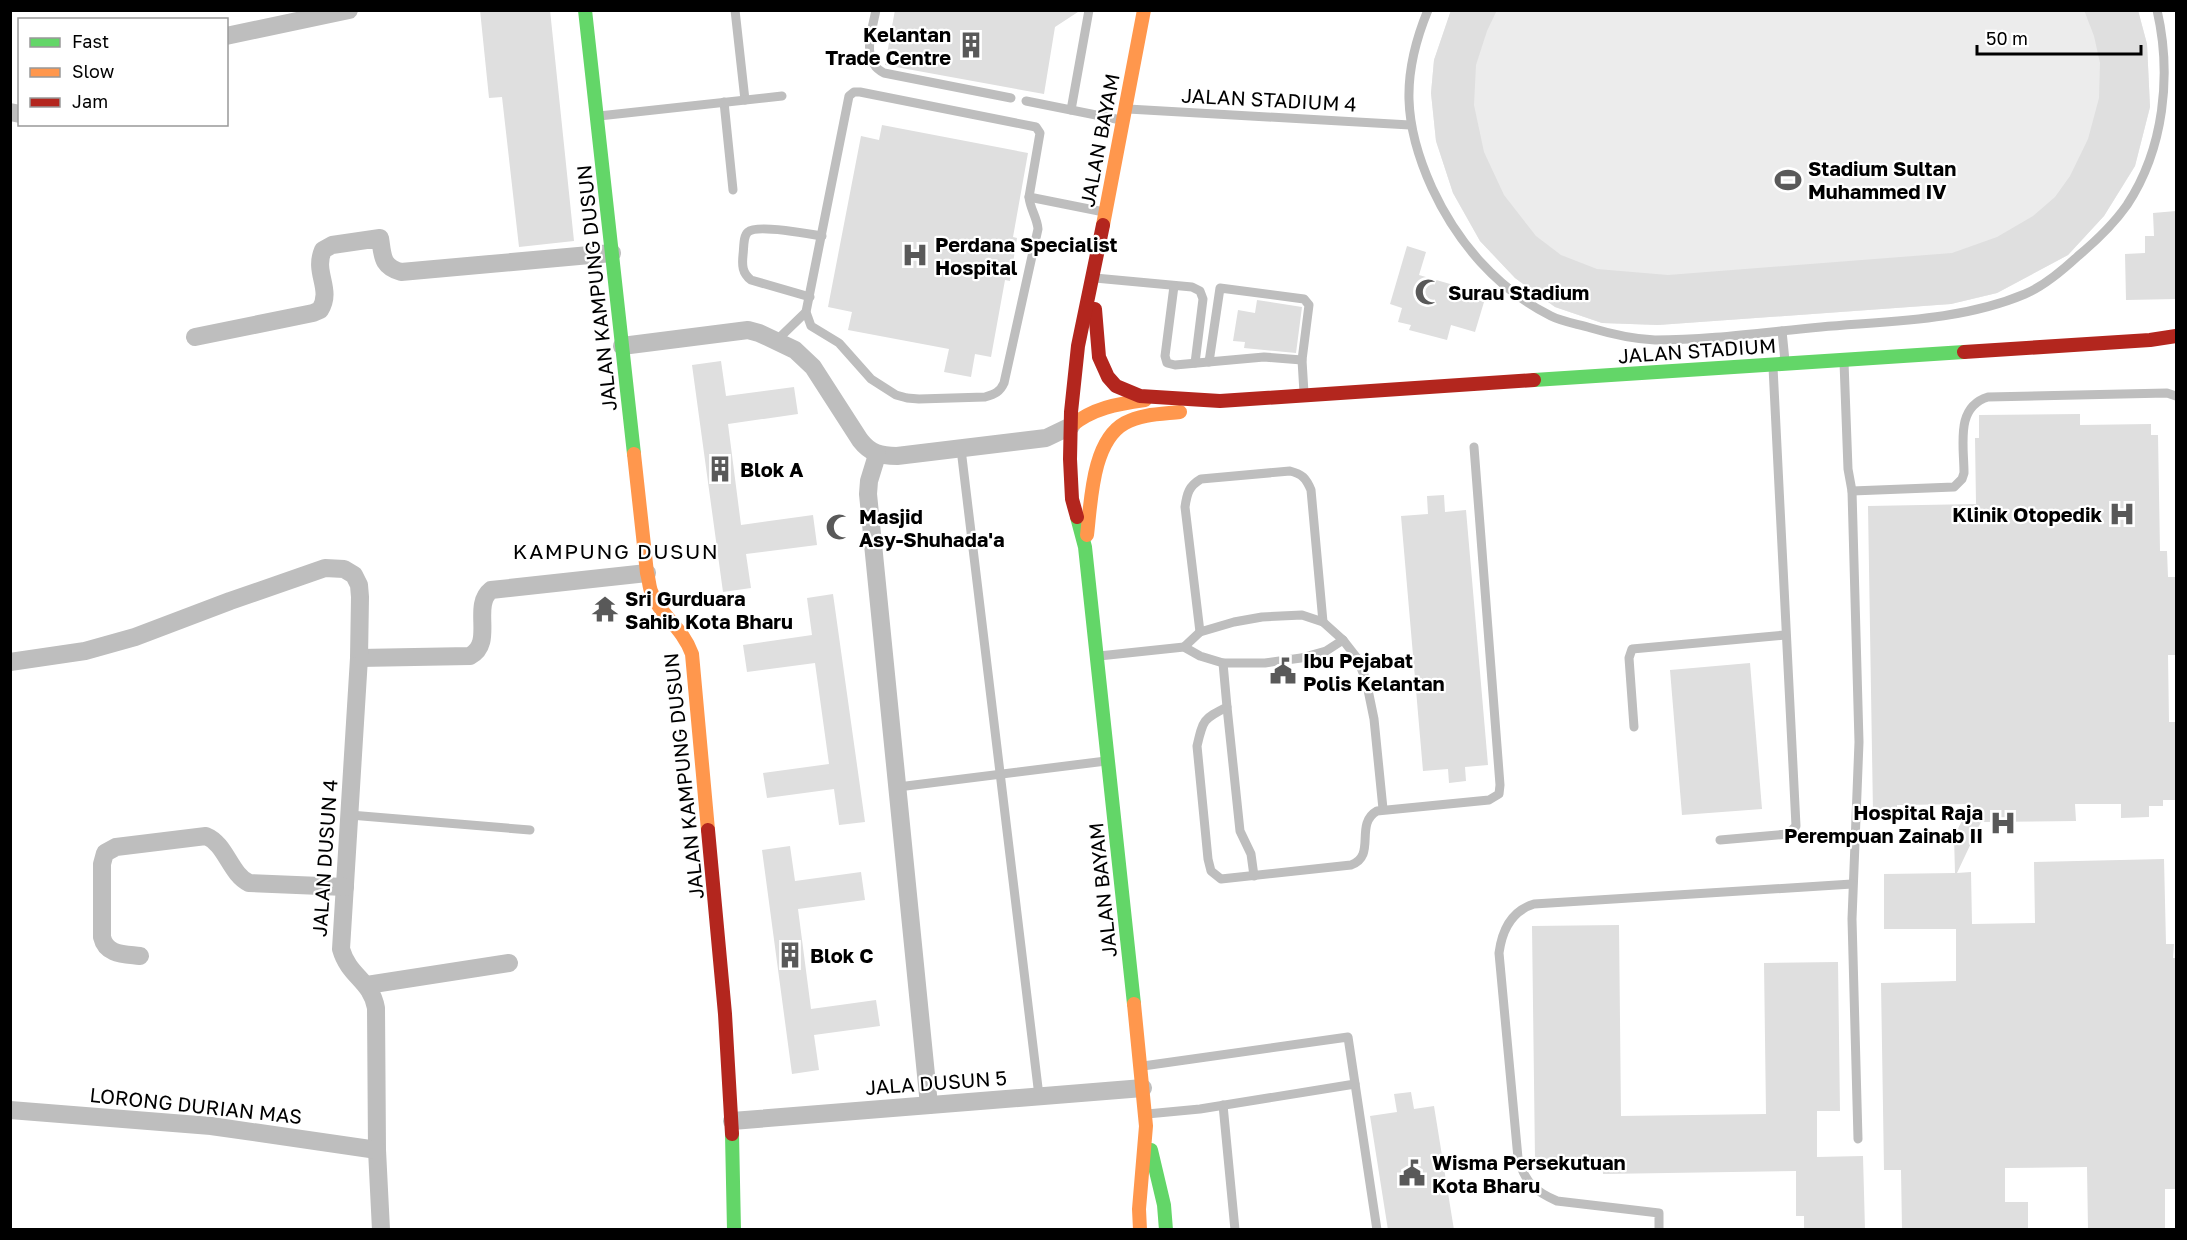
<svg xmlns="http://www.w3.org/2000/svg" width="2187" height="1240" font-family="'Golos Text',sans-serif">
<rect width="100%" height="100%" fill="#fff"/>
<polygon fill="#ececec" points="1451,11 2138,11 2147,44 2150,107 2135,166 2104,216 2068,255 1997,293 1951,304 1658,325 1602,323 1555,307 1515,278 1480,241 1453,193 1436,141 1431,93 1434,60"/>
<g fill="#dfdfdf">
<polygon points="480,10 550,10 574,241 519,247 502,97 489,98"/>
<polygon points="895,10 1081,10 1055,27 1044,94 885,65"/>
<polygon points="1451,10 1497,10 1487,31 1476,65 1474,105 1484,152 1504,195 1536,236 1561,255 1597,269 1668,275 1952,253 1997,237 2033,216 2055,197 2070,176 2088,139 2099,98 2100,63 2094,36 2084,10 2138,10 2147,44 2150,107 2135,166 2104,216 2068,255 1997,293 1951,304 1658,325 1602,323 1555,307 1515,278 1480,241 1453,193 1436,141 1431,93 1434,60"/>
<polygon points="882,125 1028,153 1013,237 1017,238 1010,281 1005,280 991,357 975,354 971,377 944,372 949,349 848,330 852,312 828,307 861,136 879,140"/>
<polygon points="2176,211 2176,299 2126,300 2125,254 2145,253 2145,236 2154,236 2153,213"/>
<polygon points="1407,246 1426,252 1419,275 1464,288 1462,295 1484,302 1475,332 1451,325 1447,340 1409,330 1411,325 1398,322 1402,308 1390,304"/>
<polygon points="1257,300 1302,307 1296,353 1244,348 1245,342 1233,341 1238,310 1255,313"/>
<polygon points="721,361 726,396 794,387 798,414 728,424 741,525 813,515 817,545 746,554 751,588 723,592 692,365"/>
<polygon points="2080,414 2080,425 2151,424 2151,435 2158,435 2160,551 2167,551 2168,577 2176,577 2176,655 2168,655 2169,722 2176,722 2176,800 2163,800 2163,806 2149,806 2149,817 2121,818 2121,804 2075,804 2076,821 1981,822 1957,873 1971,872 1972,924 2035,923 2034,862 2164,859 2166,944 2174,944 2173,958 2176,958 2176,1189 2165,1189 2165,1230 2088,1230 2087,1167 2005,1168 2005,1202 2028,1202 2028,1230 1902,1230 1901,1170 1884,1170 1881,983 1956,981 1956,929 1884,929 1884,874 1955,873 1954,836 1971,804 1897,805 1897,812 1873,813 1868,506 1976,504 1975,438 1979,438 1979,415"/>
<polygon points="1444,495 1445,512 1466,510 1488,765 1465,767 1466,781 1449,783 1448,769 1423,771 1401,516 1428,514 1427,496"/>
<polygon points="833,594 865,822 839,825 834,789 767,798 763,773 829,764 815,663 747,672 743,645 812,635 807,598"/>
<polygon points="1750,663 1762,809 1682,815 1670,670"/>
<polygon points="790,846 795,881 861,872 865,900 798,909 811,1009 876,1000 880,1026 814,1035 819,1070 792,1074 762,850"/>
<polygon points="1619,925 1621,1116 1766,1114 1764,963 1838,962 1840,1111 1817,1111 1817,1157 1863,1156 1865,1230 1804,1230 1804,1216 1796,1216 1796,1171 1603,1174 1602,1159 1535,1159 1532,926"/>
<polygon points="1411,1092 1414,1109 1434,1106 1454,1230 1388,1230 1370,1116 1397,1112 1394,1094"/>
</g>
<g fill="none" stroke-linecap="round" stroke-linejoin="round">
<g stroke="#bebebe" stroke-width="9">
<polyline points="735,10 745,100"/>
<path d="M876,10C872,31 860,61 884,73L1011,98"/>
<path d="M1428,10C1401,75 1403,124 1432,188C1457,242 1497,289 1551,316C1563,322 1578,324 1591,328C1611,334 1633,339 1655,340C1710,340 1766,332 1821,327C1889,321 1961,321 2025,294C2042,287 2064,269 2078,256C2096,241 2113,225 2127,205C2164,149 2172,75 2157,10"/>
<path d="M854,92H860L1036,127L1040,133L1029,197C1030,209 1037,217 1038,229L1004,383C1000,392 995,394 985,397L919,399L907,398L896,395L871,379L839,343L811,326L806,312L849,96Z"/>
<polyline points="1026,101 1121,120"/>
<polyline points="724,102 733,190"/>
<polyline points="1128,109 1410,125"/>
<polyline points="1071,110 1089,10"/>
<polyline points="599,116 782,96"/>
<polyline points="1029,197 1104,212"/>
<polyline points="1095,278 1192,287 1200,291 1203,299 1195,363"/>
<polyline points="1174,286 1165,356 1167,363 1175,365 1264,357 1302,360"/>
<path d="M810,297L751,280C742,273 742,265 743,255C744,248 743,236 748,232C757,224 809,234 822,236"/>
<polyline points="1782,331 1785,361"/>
<polyline points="776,341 806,312"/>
<polyline points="1209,362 1220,288 1304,299 1309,305 1302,360 1304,393"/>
<polyline points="1844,362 1848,469 1852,491 1859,742 1852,919 1858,1139"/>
<polyline points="961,449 1039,1096"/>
<path d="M1852,491L1954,487L1962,479L1964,473C1964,445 1955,407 1988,397L2167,393L2176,396"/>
<path d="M1200,632L1185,507C1187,493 1189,486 1201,479L1290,471C1302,474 1306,478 1311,490L1323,622"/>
<polyline points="1184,647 1200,632 1234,622 1262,617 1302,615 1323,622 1343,640 1357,658 1366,680 1374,719 1383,809"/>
<polyline points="1099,656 1184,647 1200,656 1223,663 1265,663 1301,658 1326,651 1343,640"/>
<path d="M1223,663L1227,707C1203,719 1203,720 1197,746L1208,859L1211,871L1221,879L1351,865C1377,856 1354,824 1377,811L1489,800L1499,794L1500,785L1474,447"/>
<polyline points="1227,707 1240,831 1251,854 1254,876"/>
<polyline points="1634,727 1629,658 1632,649 1785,635"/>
<polyline points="898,787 1106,761"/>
<polyline points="350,815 530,830"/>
<polyline points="1720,840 1788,834 1796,826 1773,367"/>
<polyline points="1143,1066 1348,1037 1377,1230"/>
<polyline points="1223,1105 1235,1230"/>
<polyline points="1147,1114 1200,1109 1355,1084"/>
<path d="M1659,1230V1213L1557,1201C1534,1191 1525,1182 1518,1158L1499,953C1502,930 1511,911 1534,904L1852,884"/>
</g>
<g stroke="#bebebe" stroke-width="18">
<polyline points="226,36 349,10"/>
<polyline points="10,112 20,114"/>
<path d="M195,337L313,313L320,310C333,289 313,273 323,250L332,245L380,238C383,256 381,266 401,272L612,253"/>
<path d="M622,346L748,330L759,333L795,350L813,367L860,440C870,453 880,456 897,456L1046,438L1071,426"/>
<polyline points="877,455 869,481 868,494 929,1105"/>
<path d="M359,658L470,656C495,643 471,606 491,590L647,573"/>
<path d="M10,662L85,651L135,637L230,601L325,568L344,569L354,575L359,585L360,597L359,658L341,949C349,977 371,980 376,1008L377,1150L381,1230"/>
<path d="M140,956C124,954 106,955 102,937V864L105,853L116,847L206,836C226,844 230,874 249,883L345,887"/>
<polyline points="367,985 509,963"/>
<polyline points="10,1110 211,1126 377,1150"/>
<polyline points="732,1121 1143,1088"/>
</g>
<g stroke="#63d668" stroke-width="14">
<polyline points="585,10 634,454"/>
<polyline points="1534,380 1964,352"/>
<polyline points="1077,517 1085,547 1134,1004"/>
<polyline points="732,1134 734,1230"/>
<polyline points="1151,1150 1164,1205 1166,1230"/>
</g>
<g stroke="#ff974d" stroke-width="14">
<polyline points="1103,225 1144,10"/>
<path d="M1071,426C1093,408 1117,404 1145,400"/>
<path d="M634,454L647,573C649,579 649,586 651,591C659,615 682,626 692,654L708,830"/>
<path d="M1087,535C1091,502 1092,441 1125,423C1141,414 1162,414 1180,412"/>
<polyline points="1134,1004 1146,1126 1139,1209 1140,1230"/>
</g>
<g stroke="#b3261e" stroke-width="14">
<polyline points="1095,309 1099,357 1108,377 1116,386 1140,396 1220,401 1534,380"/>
<polyline points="1964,352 2150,340 2176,336"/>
<polyline points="1077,517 1072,499 1070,459 1071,412 1078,346 1103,225"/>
<polyline points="708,830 725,1014 732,1134"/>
</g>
</g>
<defs>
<g id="building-bare" transform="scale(2.07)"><path d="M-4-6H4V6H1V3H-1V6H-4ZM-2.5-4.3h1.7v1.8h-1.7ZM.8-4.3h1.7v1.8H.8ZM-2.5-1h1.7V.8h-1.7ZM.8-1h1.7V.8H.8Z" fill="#595959" stroke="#fff" stroke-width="2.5" paint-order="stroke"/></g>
<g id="stadium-bare" transform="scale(2.07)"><path d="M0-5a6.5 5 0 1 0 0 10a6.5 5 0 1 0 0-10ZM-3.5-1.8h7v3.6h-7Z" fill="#595959" stroke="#fff" stroke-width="2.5" paint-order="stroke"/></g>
<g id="hospital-bare" transform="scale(2.07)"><path d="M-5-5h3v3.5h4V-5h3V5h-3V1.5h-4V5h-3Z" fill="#595959" stroke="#fff" stroke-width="2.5" paint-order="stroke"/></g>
<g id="mosque-bare" transform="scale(2.07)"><path d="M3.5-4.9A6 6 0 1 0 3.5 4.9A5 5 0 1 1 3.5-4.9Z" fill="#595959" stroke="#fff" stroke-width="2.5" paint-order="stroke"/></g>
<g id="temple-bare" transform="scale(2.07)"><path d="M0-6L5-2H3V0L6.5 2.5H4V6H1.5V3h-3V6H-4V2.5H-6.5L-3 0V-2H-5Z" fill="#595959" stroke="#fff" stroke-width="2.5" paint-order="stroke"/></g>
<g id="civic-bare" transform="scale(2.07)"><path d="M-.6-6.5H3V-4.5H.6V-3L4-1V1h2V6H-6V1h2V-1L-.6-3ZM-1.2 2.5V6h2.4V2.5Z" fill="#595959" stroke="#fff" stroke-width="2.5" paint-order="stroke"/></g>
</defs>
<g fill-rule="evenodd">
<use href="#building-bare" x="971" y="45"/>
<use href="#stadium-bare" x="1788" y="180"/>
<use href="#hospital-bare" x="915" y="255"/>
<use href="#mosque-bare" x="1428" y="292"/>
<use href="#building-bare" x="720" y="469"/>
<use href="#hospital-bare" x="2122" y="514"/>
<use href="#mosque-bare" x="839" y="527"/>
<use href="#temple-bare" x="605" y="609"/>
<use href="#civic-bare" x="1283" y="671"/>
<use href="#hospital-bare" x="2003" y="823"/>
<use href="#building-bare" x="790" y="955"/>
<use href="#civic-bare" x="1412" y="1173"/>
</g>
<g text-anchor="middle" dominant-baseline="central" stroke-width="4.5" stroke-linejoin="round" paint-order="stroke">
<g font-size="20" font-weight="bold" fill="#000" stroke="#fff" text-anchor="start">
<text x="951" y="34" text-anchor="end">Kelantan<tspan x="951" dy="23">Trade Centre</tspan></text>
<text x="1808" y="168">Stadium Sultan<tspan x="1808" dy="23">Muhammed IV</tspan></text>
<text x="935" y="244">Perdana Specialist<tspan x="935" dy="23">Hospital</tspan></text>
<text x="1448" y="292">Surau Stadium</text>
<text x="740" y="469">Blok A</text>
<text x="2102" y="514" text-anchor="end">Klinik Otopedik</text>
<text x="859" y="516">Masjid<tspan x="859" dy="23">Asy-Shuhada'a</tspan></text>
<text x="625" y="598">Sri Gurduara<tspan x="625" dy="23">Sahib Kota Bharu</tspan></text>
<text x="1303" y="660">Ibu Pejabat<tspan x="1303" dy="23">Polis Kelantan</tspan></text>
<text x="1983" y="812" text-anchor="end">Hospital Raja<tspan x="1983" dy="23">Perempuan Zainab II</tspan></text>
<text x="810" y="955">Blok C</text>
<text x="1432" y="1162">Wisma Persekutuan<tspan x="1432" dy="23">Kota Bharu</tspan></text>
</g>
<g font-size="20" fill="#000" stroke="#fff">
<text transform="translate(1269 99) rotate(3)">JALAN STADIUM 4</text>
<text transform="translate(1099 140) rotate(-79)">JALAN BAYAM</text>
<text transform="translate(596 288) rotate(-96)">JALAN KAMPUNG DUSUN</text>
<text transform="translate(1697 350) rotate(-4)">JALAN STADIUM</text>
<text transform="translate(683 776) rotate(-96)">JALAN KAMPUNG DUSUN</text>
<text transform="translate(324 858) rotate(-86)">JALAN DUSUN 4</text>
<text transform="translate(1102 890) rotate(-96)">JALAN BAYAM</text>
<text transform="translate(936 1082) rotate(-4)">JALA DUSUN 5</text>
<text transform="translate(196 1105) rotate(6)">LORONG DURIAN MAS</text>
</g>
<g font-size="21" letter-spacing="1.5" fill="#000" stroke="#fff">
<text x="616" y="551">KAMPUNG DUSUN</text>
</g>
</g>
<rect width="2187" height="1240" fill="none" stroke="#000000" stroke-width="24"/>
<rect x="18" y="18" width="210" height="108" fill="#ffffff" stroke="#999999" stroke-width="1.5"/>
<rect x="30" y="38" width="30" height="9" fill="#63d668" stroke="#999999" stroke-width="1.5"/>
<text x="72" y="48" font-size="18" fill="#000000">Fast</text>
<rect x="30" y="68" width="30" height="9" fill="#ff974d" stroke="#999999" stroke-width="1.5"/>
<text x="72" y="78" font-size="18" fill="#000000">Slow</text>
<rect x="30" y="98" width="30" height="9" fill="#b3261e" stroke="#999999" stroke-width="1.5"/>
<text x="72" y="108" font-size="18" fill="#000000">Jam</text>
<path d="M1977 45v9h164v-9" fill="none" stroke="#000000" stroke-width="3"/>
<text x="1986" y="45" font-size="18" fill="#000000" stroke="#ffffff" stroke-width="4.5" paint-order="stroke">50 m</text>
</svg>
